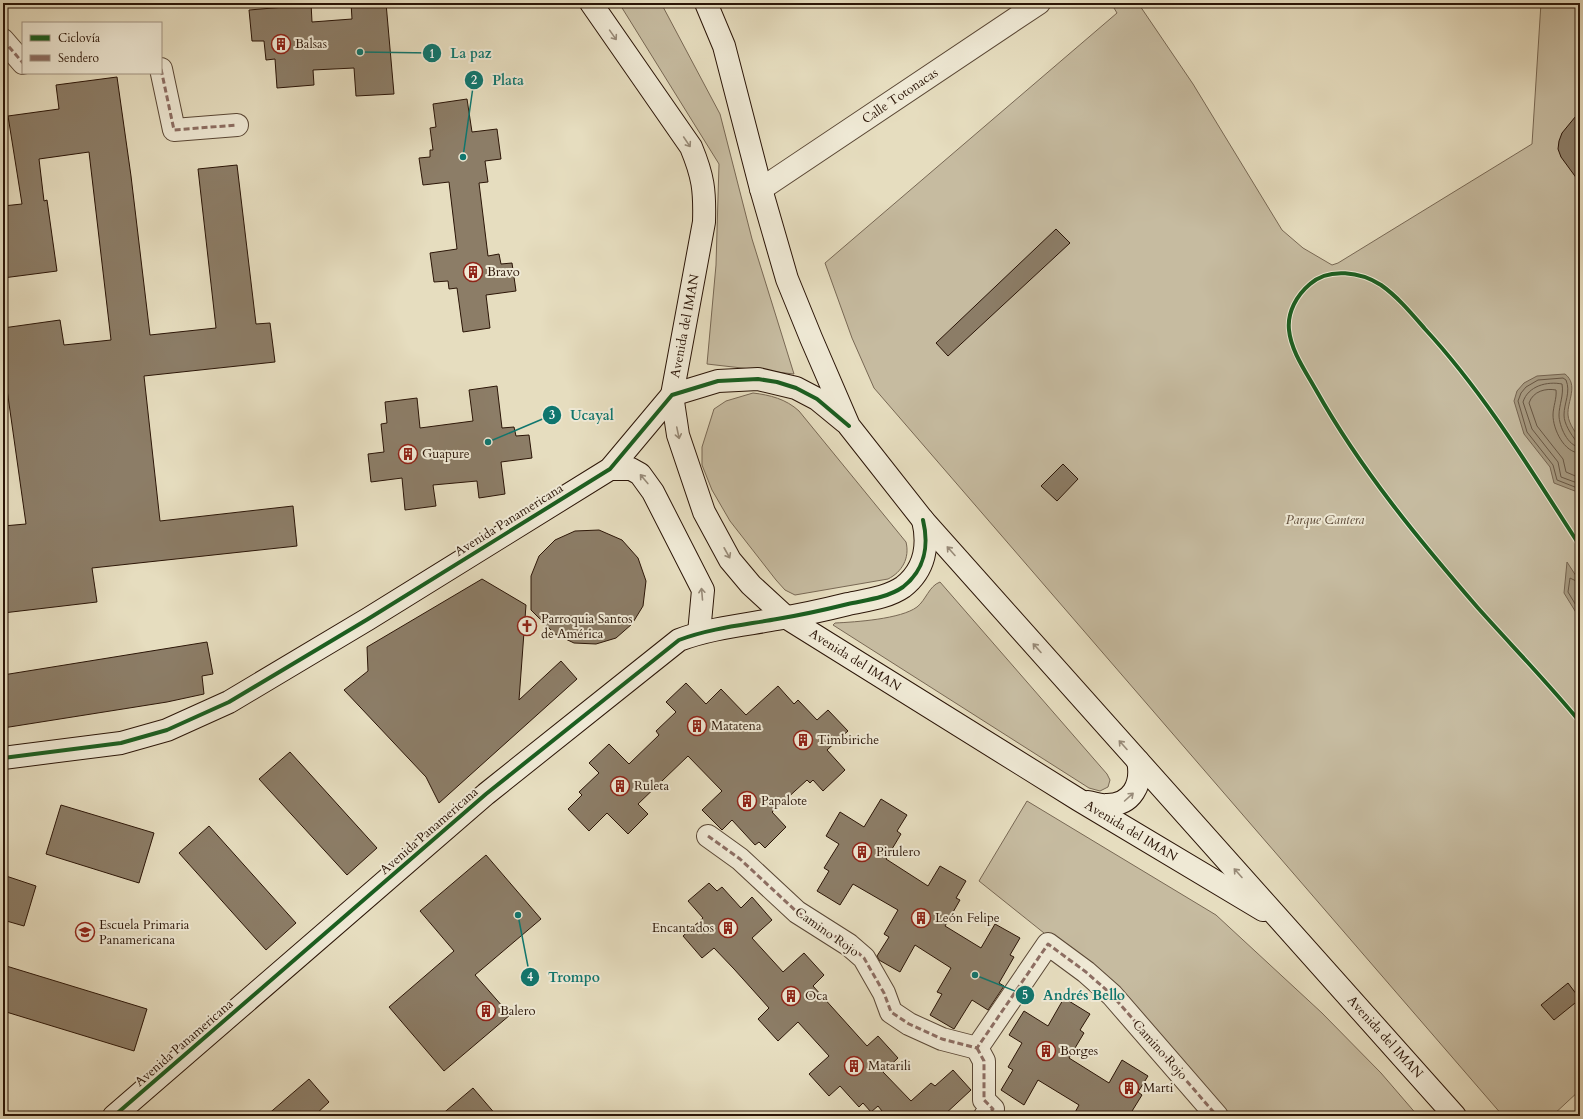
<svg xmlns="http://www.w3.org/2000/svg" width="1583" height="1119" font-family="Cardo,serif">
<rect width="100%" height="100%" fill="#e6ddbf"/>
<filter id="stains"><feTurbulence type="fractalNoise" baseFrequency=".005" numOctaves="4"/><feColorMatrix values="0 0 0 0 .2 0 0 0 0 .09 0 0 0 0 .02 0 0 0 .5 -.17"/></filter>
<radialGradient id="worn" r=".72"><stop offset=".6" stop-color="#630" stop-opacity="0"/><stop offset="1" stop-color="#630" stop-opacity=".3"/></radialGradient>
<g fill="#c6bba0" stroke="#786854">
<polygon points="619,3 661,3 720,114 752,239 794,374 707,364 716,265 719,164"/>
<polygon points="1111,3 1138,3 1193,84 1282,230 1303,248 1332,265 1338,263 1532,144 1541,3 1580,3 1580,1090 1552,1116 1503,1116 874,388 852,338 825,263 1117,13"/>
<path d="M753,393C770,395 786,399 799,411L906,542C910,558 902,572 888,579L795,595L785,590L776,580L730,521L712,490L702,465V447L714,409L726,401Z"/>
<path d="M940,582L1107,774L1110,780L1108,787L1100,791L1089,788L833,625L835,623C856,622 901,619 917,607C926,600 929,586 940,582Z"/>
<polygon points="1027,801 1216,915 1322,1013 1381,1073 1418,1116 1222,1116 1094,973 979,881"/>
</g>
<g fill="#a69980" stroke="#756450">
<path d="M1565,374C1579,385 1567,401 1568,415C1569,425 1576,432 1580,440C1583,449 1580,482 1580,493L1554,483L1550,467L1524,434L1514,401L1517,391L1524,383L1537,376Z"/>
<polygon points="1567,562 1580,582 1580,619 1564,593"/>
</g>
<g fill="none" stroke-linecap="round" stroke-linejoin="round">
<g stroke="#685744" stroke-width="1">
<path d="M1580,442L1576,441C1571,434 1564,424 1564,415C1564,403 1571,392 1566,380L1563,378L1538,380L1526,387L1521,393L1518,401L1527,432L1553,465L1557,480L1580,489"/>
<path d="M1580,447C1568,447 1559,426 1559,415C1559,405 1564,395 1562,384C1547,381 1528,386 1523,402L1532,429L1558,462L1561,477L1580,484"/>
<path d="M1580,453C1564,453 1553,429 1553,415C1553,407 1557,398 1556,390C1546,388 1533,391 1529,403L1537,426L1563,459L1566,472L1580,478"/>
<polyline points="1580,583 1570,578 1568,592 1580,612"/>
</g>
</g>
<g fill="#8c7d67" stroke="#2b1507">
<polygon points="284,3 311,3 312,22 352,19 351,3 386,3 394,94 356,96 354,68 313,70 314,85 277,88 275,59 266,60 264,41 252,41 249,10 285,7"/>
<polygon points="117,77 131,176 150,335 216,328 198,169 237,165 256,324 270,323 275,362 144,376 160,521 293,506 297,546 92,568 97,602 3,613 3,526 26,524 3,361 3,328 60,320 64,345 111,340 89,152 39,159 44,201 47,200 57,271 3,278 3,206 22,204 8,116 59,109 56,85"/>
<polygon points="467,99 472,132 497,129 501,159 485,161 488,182 479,183 488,256 499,254 501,264 512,263 516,291 486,295 490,328 463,332 457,288 449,289 448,281 434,282 430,253 457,249 449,182 423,185 419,158 430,157 430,150 433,150 430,128 436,127 433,104"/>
<polygon points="1580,111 1580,183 1561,157 1558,149 1559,141 1562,133"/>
<polygon points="1056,229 1070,243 948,356 936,343"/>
<polygon points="497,386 502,428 514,427 516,436 529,435 532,458 501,462 505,494 479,498 477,481 433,485 436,506 405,510 402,478 371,482 368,454 384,452 381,424 387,423 385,402 417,398 420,428 473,421 469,390"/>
<polygon points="1063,464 1078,479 1057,501 1041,486"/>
<polygon points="599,530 622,540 638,558 646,581 643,606 632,624 616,638 596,644 574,643 555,634 531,610 531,576 539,556 555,540 575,531"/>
<polygon points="482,579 526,605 519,700 561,661 577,679 439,803 426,777 344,690 368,671 367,647"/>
<polygon points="207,642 213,674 202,676 204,694 167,702 3,728 3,675"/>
<polygon points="686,683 706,704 721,689 746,715 778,686 794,704 798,700 817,720 828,710 848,731 827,750 845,770 823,791 813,780 810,783 807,780 772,812 786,827 765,848 759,842 755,845 732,820 722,830 702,810 722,791 688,756 638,804 648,814 628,834 607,813 589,831 568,809 582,795 579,792 599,773 589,763 609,744 629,764 659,735 656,731 676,712 666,702"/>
<polygon points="290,752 377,848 347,875 259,779"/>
<polygon points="881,799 907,815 897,831 901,834 886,859 928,886 940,866 966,881 956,898 960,900 945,926 981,948 995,924 1020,938 1010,955 1014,957 999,983 1004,986 988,1010 972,1000 954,1029 930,1015 942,994 937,992 951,968 915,945 900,972 879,960 877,956 889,937 884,934 898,910 853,884 840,905 817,891 829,871 824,868 839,844 826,836 840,812 864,827"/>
<polygon points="61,805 154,833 139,883 46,854"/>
<polygon points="209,826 296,923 266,950 179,853"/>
<polygon points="486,855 541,919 475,975 510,1015 444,1071 389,1007 454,951 420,911"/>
<polygon points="3,875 36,886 24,926 3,920"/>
<polygon points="709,883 717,891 722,887 741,908 752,897 772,920 752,938 783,972 804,953 824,975 813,986 867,1046 878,1036 898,1058 883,1072 911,1101 931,1083 935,1086 953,1070 971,1090 943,1116 886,1116 878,1106 871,1112 863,1103 859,1107 840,1086 829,1096 809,1074 829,1056 798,1022 778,1041 758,1019 769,1008 734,969 714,948 702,958 683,936 703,918 688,901"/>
<polygon points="3,965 147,1009 134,1051 3,1011"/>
<polygon points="1568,983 1580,999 1554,1020 1541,1005"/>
<polygon points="1064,998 1090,1014 1080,1030 1084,1033 1069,1058 1109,1083 1122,1060 1148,1076 1138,1092 1142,1095 1129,1116 1073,1116 1079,1105 1038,1080 1024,1105 1001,1090 1013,1070 1008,1067 1022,1043 1009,1035 1024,1011 1048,1026"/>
<polygon points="309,1079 329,1102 314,1116 266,1116"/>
<polygon points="473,1088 497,1116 440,1116"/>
</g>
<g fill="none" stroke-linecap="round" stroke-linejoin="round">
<g stroke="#5a4735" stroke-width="24">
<g id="street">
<polyline points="3,40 23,63"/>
<polyline points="161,69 174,130 237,125"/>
<polyline points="761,189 1039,3"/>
<polyline points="708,836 740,859 797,912 849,945 864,958 884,993 891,1012 909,1024 942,1039 977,1048 1048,944 1086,972 1112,995 1217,1116"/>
<polyline points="977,1048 984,1061 984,1100 993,1109 985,1116"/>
</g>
</g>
<g stroke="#2b1507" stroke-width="24">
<g id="secondary">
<path d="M591,3L691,147C703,176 705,190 704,222L672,395L678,435L704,512L730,560L751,585L787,618L1079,800L1263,910"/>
<polyline points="706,3 724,46 761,189 787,279 811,338 849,426 923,520 1455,1116"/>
<polyline points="610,469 631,469 640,474 653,492 703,590 699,633"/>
<polyline points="3,758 121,743 167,730 229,702 368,619 610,469 672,395 718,381 758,379 796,388 817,399 845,422"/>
<path d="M1088,802C1094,803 1100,806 1107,805C1132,805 1143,784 1138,761"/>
<path d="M114,1116L486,794L679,640C711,628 744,625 777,619C801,615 824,610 848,604C866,600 887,598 903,587C925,570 929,545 923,520"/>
</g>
</g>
<use href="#street" stroke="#efe9d5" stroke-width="22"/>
<use href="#secondary" stroke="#efe9d5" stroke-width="22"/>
<g stroke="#8d6e63" stroke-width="3" stroke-dasharray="6 3" stroke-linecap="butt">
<polyline points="3,40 23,63"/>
<polyline points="161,69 174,130 237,125"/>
<polyline points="708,836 740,859 797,912 849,945 864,958 884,993 891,1012 909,1024 942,1039 977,1048 1048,944 1086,972 1112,995 1217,1116"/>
<polyline points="977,1048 984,1061 984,1100 993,1109 985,1116"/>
</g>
<g stroke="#efe9d5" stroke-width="6">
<g id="cycleway">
<path d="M1580,546C1532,472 1485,394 1425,329C1412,314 1398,297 1381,285C1361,272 1329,267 1310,284C1297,295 1287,312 1289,330C1291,351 1306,372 1316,390C1361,470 1419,540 1478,608C1512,646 1548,683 1580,722"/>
<polyline points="3,758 121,743 167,730 229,702 368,619 610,469 672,395 718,381 758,379 777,382 796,388 817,399 849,426"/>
<path d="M114,1116L486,794L679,640C711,628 744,625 777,619C801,615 824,610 848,604C866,600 887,598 903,587C925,570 929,545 923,520"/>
</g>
</g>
<use href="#cycleway" stroke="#1b5e20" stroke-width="4"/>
</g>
<defs><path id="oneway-shaft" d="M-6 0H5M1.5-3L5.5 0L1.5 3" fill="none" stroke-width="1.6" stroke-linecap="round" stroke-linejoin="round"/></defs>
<g stroke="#978a78">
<use href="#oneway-shaft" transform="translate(613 35) rotate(55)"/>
<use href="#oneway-shaft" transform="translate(687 142) rotate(56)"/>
<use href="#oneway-shaft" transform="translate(678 433) rotate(78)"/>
<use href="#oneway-shaft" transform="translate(644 479) rotate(-130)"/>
<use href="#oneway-shaft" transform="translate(951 551) rotate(-132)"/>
<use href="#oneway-shaft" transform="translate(727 553) rotate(61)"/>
<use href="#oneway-shaft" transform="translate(702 594) rotate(-95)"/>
<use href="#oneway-shaft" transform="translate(1037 648) rotate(-132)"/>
<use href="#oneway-shaft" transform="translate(1123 745) rotate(-132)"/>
<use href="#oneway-shaft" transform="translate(1129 797) rotate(-42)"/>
<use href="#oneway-shaft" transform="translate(1238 873) rotate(-132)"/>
</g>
<defs>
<g id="building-ring" transform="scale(1)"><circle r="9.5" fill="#efe9d5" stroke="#8f2418" stroke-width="1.5"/><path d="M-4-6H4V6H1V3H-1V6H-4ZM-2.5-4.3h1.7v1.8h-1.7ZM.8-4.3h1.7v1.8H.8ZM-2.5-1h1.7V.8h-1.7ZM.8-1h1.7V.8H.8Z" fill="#8f2418"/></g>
<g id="church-ring" transform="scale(1)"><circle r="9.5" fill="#efe9d5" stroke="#8f2418" stroke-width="1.5"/><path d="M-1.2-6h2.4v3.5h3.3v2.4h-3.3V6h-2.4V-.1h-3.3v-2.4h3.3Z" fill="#8f2418"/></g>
<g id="school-ring" transform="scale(1)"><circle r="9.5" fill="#efe9d5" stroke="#8f2418" stroke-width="1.5"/><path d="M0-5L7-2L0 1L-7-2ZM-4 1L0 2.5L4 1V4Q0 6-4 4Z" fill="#8f2418"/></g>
</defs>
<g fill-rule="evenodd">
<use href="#building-ring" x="281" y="44"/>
<use href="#building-ring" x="473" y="272"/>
<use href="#building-ring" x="408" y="454"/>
<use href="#church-ring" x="527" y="626"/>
<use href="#building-ring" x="697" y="726"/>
<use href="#building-ring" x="803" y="740"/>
<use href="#building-ring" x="620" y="786"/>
<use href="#building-ring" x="747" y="801"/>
<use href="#building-ring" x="862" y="852"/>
<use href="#building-ring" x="921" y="918"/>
<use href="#building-ring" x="728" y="928"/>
<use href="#school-ring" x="85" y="932"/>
<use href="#building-ring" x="791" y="996"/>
<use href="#building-ring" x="486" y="1011"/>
<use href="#building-ring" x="1046" y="1051"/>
<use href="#building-ring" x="854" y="1066"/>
<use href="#building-ring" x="1129" y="1088"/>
</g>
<g text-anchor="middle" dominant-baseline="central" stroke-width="4" stroke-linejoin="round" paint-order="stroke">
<g font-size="13" fill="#2b1507" stroke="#efe9d5" text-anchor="start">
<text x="295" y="44">Balsas</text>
<text x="487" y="272">Bravo</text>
<text x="422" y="454">Guapure</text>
<text x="541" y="619">Parroquia Santos<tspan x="541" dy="15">de América</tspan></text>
<text x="711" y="726">Matatena</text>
<text x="817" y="740">Timbiriche</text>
<text x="634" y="786">Ruleta</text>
<text x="761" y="801">Papalote</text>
<text x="876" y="852">Pirulero</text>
<text x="935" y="918">León Felipe</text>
<text x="99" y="925">Escuela Primaria<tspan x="99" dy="15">Panamericana</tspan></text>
<text x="714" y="928" text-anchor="end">Encantados</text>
<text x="805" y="996">Oca</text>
<text x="500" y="1011">Balero</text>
<text x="1060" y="1051">Borges</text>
<text x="868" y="1066">Matarili</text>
<text x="1143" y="1088">Marti</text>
</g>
<g font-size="13" fill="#2b1507" stroke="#efe9d5">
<text transform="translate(900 96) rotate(-34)">Calle Totonacas</text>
<text transform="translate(685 326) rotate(-79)">Avenida del IMAN</text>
<text transform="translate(509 520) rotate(-32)">Avenida Panamericana</text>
<text transform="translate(855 660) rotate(32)">Avenida del IMAN</text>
<text transform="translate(429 831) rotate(-41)">Avenida Panamericana</text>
<text transform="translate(1131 831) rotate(31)">Avenida del IMAN</text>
<text transform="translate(827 932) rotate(35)">Camino Rojo</text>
<text transform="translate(1385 1037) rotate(48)">Avenida del IMAN</text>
<text transform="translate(184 1043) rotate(-41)">Avenida Panamericana</text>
<text transform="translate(1160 1050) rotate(48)">Camino Rojo</text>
</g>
<g font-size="13" font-style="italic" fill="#5a4735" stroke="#efe9d5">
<text x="1325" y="520">Parque Cantera</text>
</g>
</g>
<path fill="none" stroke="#0f766e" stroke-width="1.5" d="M360 52L432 53M463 157L474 80M488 442L552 415M518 915L530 977M975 975L1025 995"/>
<g fill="#0f766e" stroke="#efe9d5" stroke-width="1.5">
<circle cx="360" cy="52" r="4"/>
<circle cx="463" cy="157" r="4"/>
<circle cx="488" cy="442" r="4"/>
<circle cx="518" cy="915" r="4"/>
<circle cx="975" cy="975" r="4"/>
<circle cx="432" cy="53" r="10"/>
<circle cx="474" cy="80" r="10"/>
<circle cx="552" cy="415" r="10"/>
<circle cx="530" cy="977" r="10"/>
<circle cx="1025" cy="995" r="10"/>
</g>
<g font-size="12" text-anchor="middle" font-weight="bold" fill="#fff">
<text x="432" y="58">1</text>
<text x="474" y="84">2</text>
<text x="552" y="419">3</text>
<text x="530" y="981">4</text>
<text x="1025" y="999">5</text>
</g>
<g font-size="14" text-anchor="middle" font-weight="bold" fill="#0f766e" stroke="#efe9d5" stroke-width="4" stroke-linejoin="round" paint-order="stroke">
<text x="471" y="58">La paz</text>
<text x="508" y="85">Plata</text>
<text x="592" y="420">Ucayal</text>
<text x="574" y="982">Trompo</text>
<text x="1084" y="1000">Andrés Bello</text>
</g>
<rect width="1583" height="1119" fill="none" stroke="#e6ddbf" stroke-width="16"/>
<rect x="4" y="4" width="1575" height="1111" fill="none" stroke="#2b1507" stroke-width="2"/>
<rect x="8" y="8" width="1567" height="1103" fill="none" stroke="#2b1507"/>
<rect x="22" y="22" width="140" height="52" fill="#efe9d5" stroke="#a19483"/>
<rect x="30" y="35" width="20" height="6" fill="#1b5e20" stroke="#a19483"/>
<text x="58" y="42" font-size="12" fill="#2b1507">Ciclovía</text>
<rect x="30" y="55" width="20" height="6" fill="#8d6e63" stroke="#a19483"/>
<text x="58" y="62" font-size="12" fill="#2b1507">Sendero</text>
<rect width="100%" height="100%" filter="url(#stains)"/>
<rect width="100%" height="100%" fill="url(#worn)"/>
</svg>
